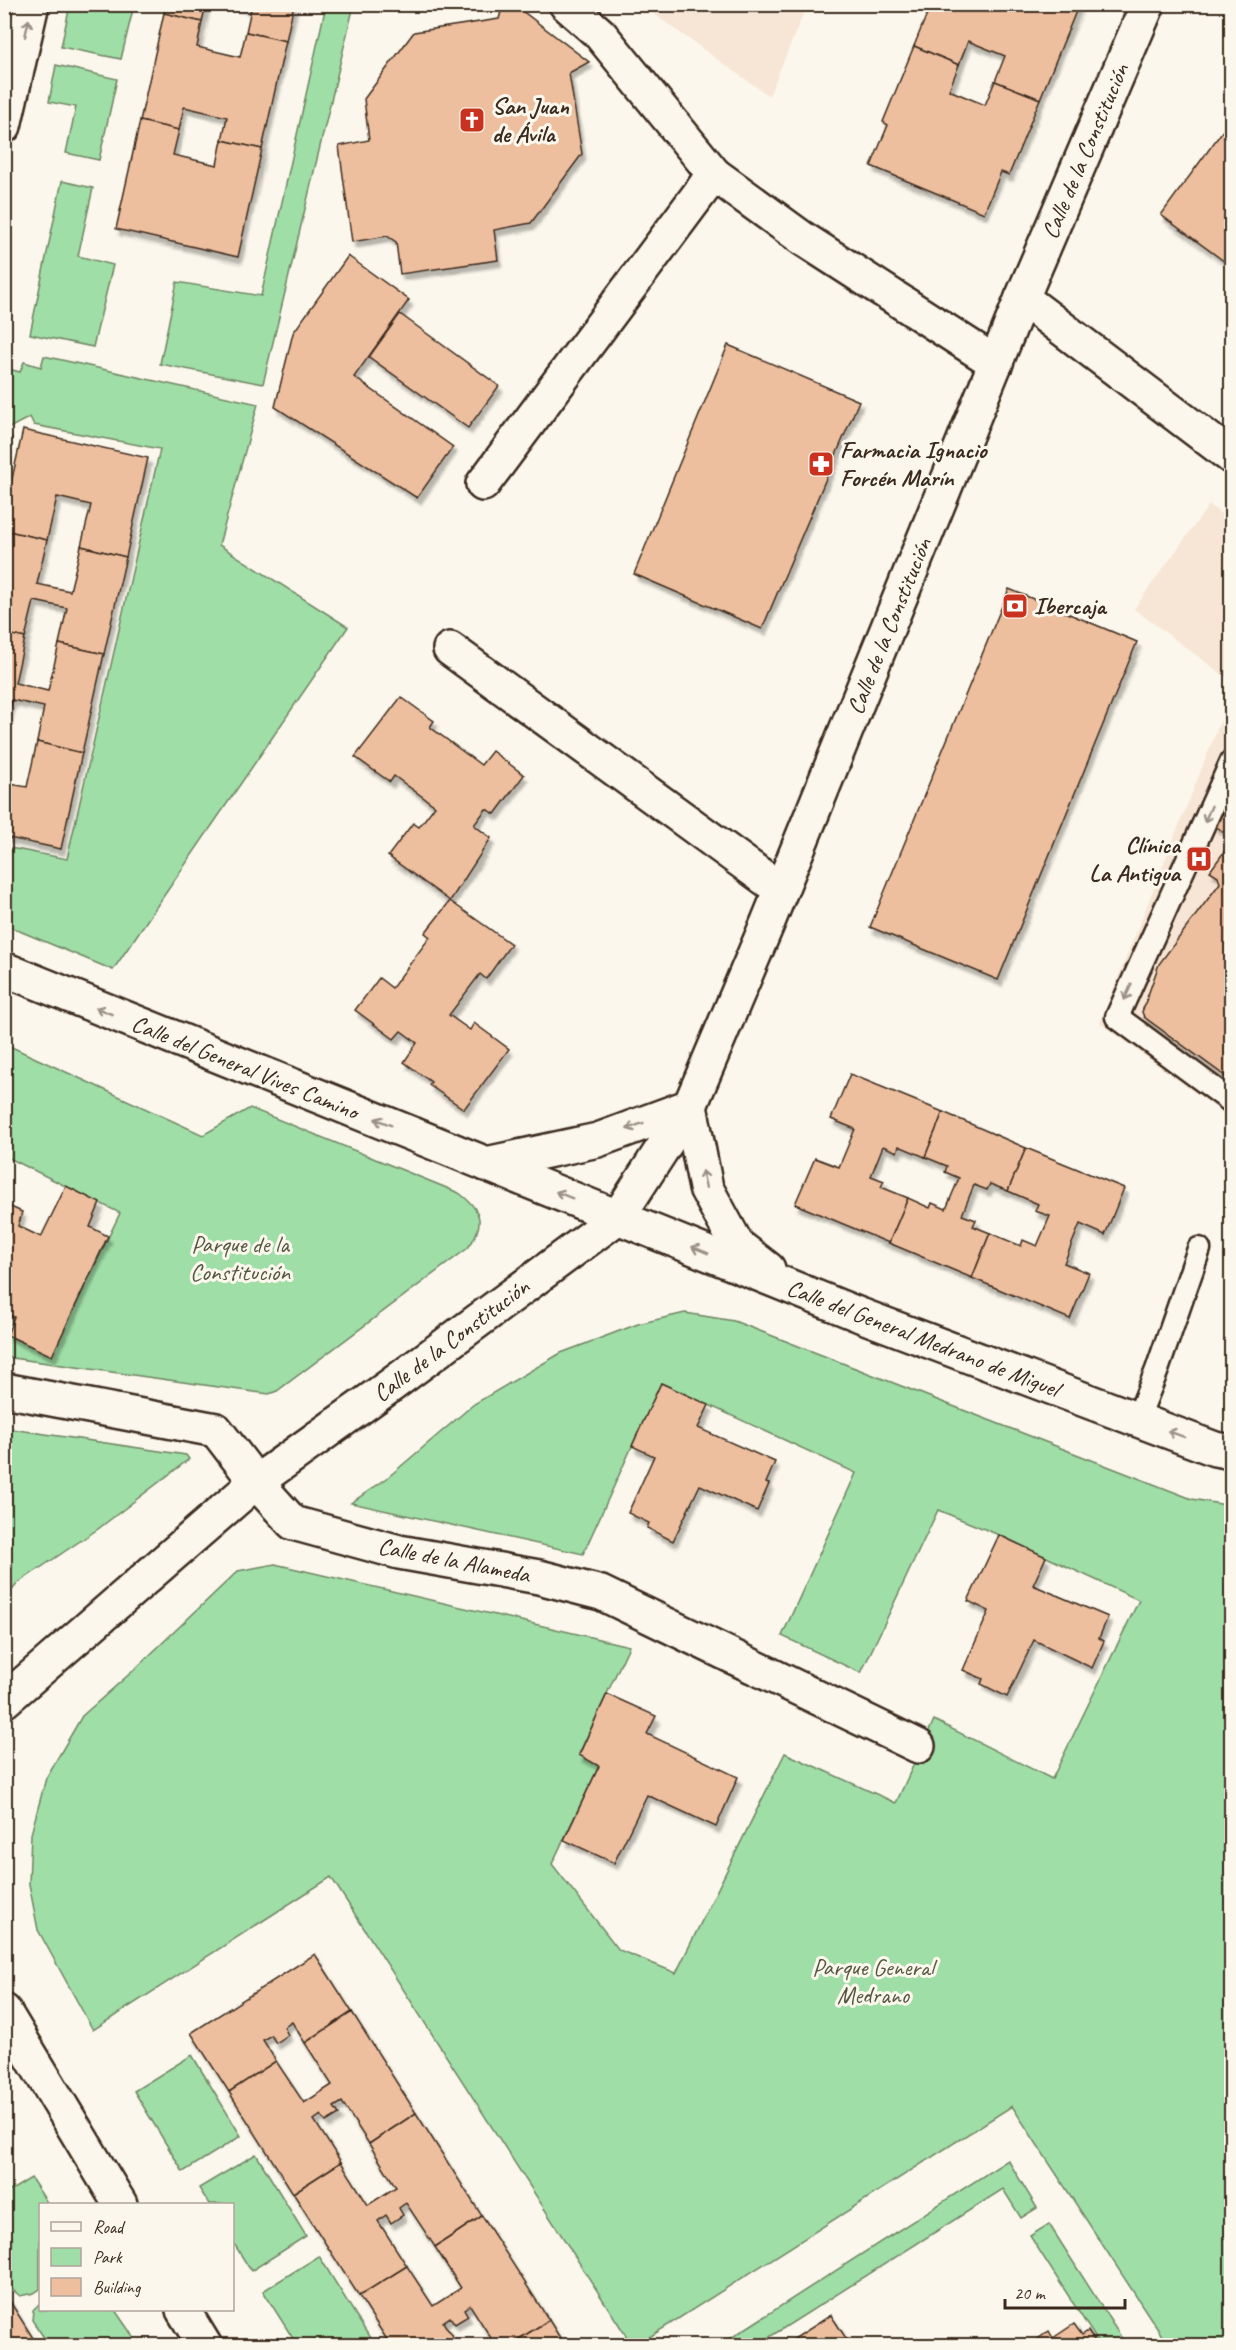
<svg xmlns="http://www.w3.org/2000/svg" width="1236" height="2350" font-family="Caveat,sans-serif">
<defs>
<filter id="shadow"><feDropShadow dx="3.5" dy="6" stdDeviation="1.5" flood-color="#0004"/></filter>
</defs>
<rect width="100%" height="100%" fill="#fbf7ec"/>
<filter id="ink" filterUnits="userSpaceOnUse"><feTurbulence type="fractalNoise" baseFrequency=".0167" numOctaves="2"/><feDisplacementMap in="SourceGraphic" scale="12" xChannelSelector="R" yChannelSelector="G"/><feConvolveMatrix kernelMatrix="1 2 1 2 8 2 1 2 1" color-interpolation-filters="sRGB"/></filter>
<g filter="url(#ink)">
<g fill="#f7e6d5">
<polygon points="641,5 807,5 769,96"/>
<polygon points="1209,505 1231,521 1231,681 1134,609"/>
<polygon points="1231,695 1231,1119 1100,1023"/>
</g>
<g fill="#a0dea7" stroke="#6e8462" stroke-width="1.5">
<polygon points="70,5 134,5 121,59 61,47"/>
<polygon points="326,5 354,5 263,384 160,364 177,282 261,296"/>
<polygon points="56,65 117,79 99,160 66,153 76,107 49,102"/>
<polygon points="62,181 93,188 78,256 113,265 93,347 30,334"/>
<polygon points="44,356 258,404 219,545 348,627 113,970 5,925 5,847 67,859 160,449 34,425 30,417 7,429 12,438 5,473 5,368 20,372 24,362 41,367"/>
<path d="M5,1044L203,1135L250,1108L459,1193C483,1211 485,1224 468,1248L277,1391L269,1394L5,1357L4,1334L52,1355L120,1213L5,1156Z"/>
<polygon points="685,1313 734,1321 1192,1499 1231,1506 1231,2345 1168,2345 1012,2106 637,2345 632,2345 331,1877 93,2030 38,1930 29,1884 31,1834 46,1778 82,1716 134,1670 238,1571 275,1564 629,1646 579,1754 599,1766 552,1864 619,1950 676,1973 785,1753 896,1803 934,1720 1052,1779 1139,1600 999,1535 938,1510 861,1673 782,1636 856,1473 661,1383 583,1554 351,1503 386,1479 474,1404 561,1353 638,1324"/>
<polygon points="5,1428 186,1455 189,1459 98,1529 18,1583 5,1599"/>
<polygon points="192,2055 241,2136 183,2172 134,2091"/>
<polygon points="256,2154 306,2236 251,2271 233,2242 232,2204 209,2204 199,2188"/>
<polygon points="1008,2160 1037,2208 1021,2218 1003,2189 757,2345 720,2345"/>
<polygon points="31,2178 48,2204 40,2204 40,2289 34,2293 20,2296 13,2290 5,2276 5,2194"/>
<polygon points="1049,2224 1126,2345 1100,2345 1030,2236"/>
<polygon points="319,2256 370,2338 359,2345 297,2345 263,2291"/>
<polygon points="40,2303 40,2310 115,2310 139,2345 49,2345 32,2320 33,2310"/>
</g>
<g fill="#eebf9e" stroke="#3b2a1e" stroke-width="1.5" filter="url(#shadow)">
<polygon points="166,4 206,4 202,22 164,13"/>
<polygon points="231,4 294,4 286,41 246,32 251,9"/>
<polygon points="503,4 513,4 589,62 569,73 582,154 531,223 494,230 498,260 400,274 396,242 387,236 352,242 339,146 369,140 364,99 414,32 499,19"/>
<polygon points="931,4 1079,4 1040,99 995,81 1005,56 968,41 959,65 914,46"/>
<polygon points="164,13 202,22 197,47 240,57 246,32 286,41 262,149 222,140 227,117 184,107 179,130 140,121"/>
<polygon points="914,46 959,65 949,90 985,105 995,81 1040,99 1009,175 1001,172 984,213 871,166 888,125 883,122"/>
<polygon points="1232,118 1232,267 1161,215"/>
<polygon points="140,121 179,130 173,155 217,165 222,140 262,149 238,257 116,229"/>
<polygon points="348,256 409,300 354,377 453,447 417,498 275,407 293,333"/>
<polygon points="400,314 499,386 468,428 369,357"/>
<polygon points="728,345 859,401 762,629 634,574"/>
<polygon points="23,430 148,458 126,557 81,546 91,505 57,497 47,540 4,530 4,514"/>
<polygon points="4,530 47,540 37,584 70,591 81,546 126,557 104,654 59,644 67,608 34,601 25,638 4,633"/>
<polygon points="1009,589 1137,642 998,980 870,927"/>
<polygon points="4,633 25,638 15,683 48,691 59,644 104,654 82,753 37,742 44,707 12,700 4,733"/>
<polygon points="401,697 434,721 430,727 481,765 492,751 524,775 495,814 486,809 474,825 491,838 450,901 388,856 413,823 419,827 435,806 394,776 390,782 355,757"/>
<polygon points="37,742 82,753 61,849 4,837 4,783 27,787"/>
<polygon points="1232,802 1232,838 1214,825"/>
<polygon points="1232,841 1232,1081 1144,1017 1142,1012 1159,964 1220,883 1218,876 1210,871"/>
<polygon points="450,901 511,944 486,979 480,974 449,1015 470,1030 474,1023 509,1049 464,1109 429,1085 431,1082 404,1062 417,1043 401,1031 394,1039 355,1010 379,978 392,988 430,937 425,933"/>
<polygon points="850,1074 943,1112 925,1157 899,1146 897,1152 883,1146 871,1176 884,1181 881,1187 908,1198 889,1243 795,1204 815,1158 839,1167 855,1129 831,1119"/>
<polygon points="943,1112 1026,1148 1008,1191 990,1184 987,1190 974,1185 962,1215 976,1220 973,1226 990,1233 972,1278 889,1243 908,1198 930,1208 932,1203 946,1209 959,1178 945,1172 947,1166 925,1157"/>
<polygon points="1026,1148 1124,1188 1105,1235 1080,1224 1064,1263 1089,1273 1070,1319 972,1278 990,1233 1021,1246 1023,1240 1037,1246 1050,1216 1035,1211 1038,1204 1008,1191"/>
<polygon points="66,1186 100,1203 90,1227 108,1236 52,1356 7,1335 14,1317 4,1313 4,1204 22,1212 18,1226 41,1237"/>
<polygon points="661,1383 709,1405 698,1428 775,1462 766,1483 769,1484 757,1511 700,1485 673,1541 647,1528 649,1523 628,1513 654,1456 632,1446"/>
<polygon points="999,1535 1046,1557 1033,1585 1108,1617 1099,1638 1104,1641 1092,1668 1034,1640 1007,1697 981,1684 983,1679 963,1670 989,1611 968,1601"/>
<polygon points="607,1694 656,1716 647,1734 738,1777 716,1827 647,1795 614,1863 564,1840 599,1766 579,1755"/>
<polygon points="315,1954 352,2012 305,2043 292,2022 284,2027 288,2035 276,2043 271,2035 263,2040 276,2061 229,2092 191,2033"/>
<polygon points="352,2012 416,2113 369,2144 342,2102 334,2107 339,2114 326,2122 321,2115 314,2120 341,2162 293,2193 229,2092 276,2061 304,2103 332,2085 305,2043"/>
<polygon points="416,2113 482,2216 435,2247 406,2203 399,2208 403,2215 391,2223 386,2215 378,2221 407,2266 359,2296 293,2193 341,2162 368,2205 396,2187 369,2144"/>
<polygon points="482,2216 549,2320 508,2346 496,2346 470,2305 464,2309 468,2316 455,2324 450,2317 443,2322 458,2346 391,2346 359,2296 407,2266 433,2306 461,2288 435,2247"/>
<polygon points="4,2292 38,2346 4,2346"/>
<polygon points="831,2315 851,2346 783,2346"/>
<polygon points="549,2320 565,2346 508,2346"/>
<polygon points="1074,2324 1082,2335 1088,2331 1098,2346 1028,2346 1049,2331 1053,2338"/>
</g>
<g fill="none" stroke-linecap="round" stroke-linejoin="round">
<g stroke="#3b2a1e" stroke-width="27">
<g id="service">
<polyline points="1232,761 1117,1017 1232,1102"/>
<polyline points="1137,1420 1157,1370 1199,1249"/>
</g>
</g>
<g stroke="#3b2a1e" stroke-width="38">
<polyline id="pedestrian" points="1022,298 1232,457"/>
</g>
<g stroke="#3b2a1e" stroke-width="38">
<g id="minor">
<polyline points="566,4 600,34 714,174 802,238 996,363"/>
<polyline points="4,126 32,4"/>
<polyline points="483,484 714,174"/>
<polyline points="450,649 781,890"/>
<polyline points="4,969 860,1315 1215,1449 1232,1452"/>
<polyline points="486,1164 598,1140 690,1106 706,1188 737,1245 768,1269"/>
<polyline points="4,1390 216,1430 256,1482 293,1523 399,1552 539,1577 601,1593 918,1746"/>
<polyline points="4,1701 256,1482 390,1386 618,1217 690,1106 768,922 1022,298 1148,4"/>
<polyline points="4,2011 120,2204"/>
<polyline points="183,2310 205,2346"/>
</g>
</g>
<use href="#service" stroke="#fbf7ec" stroke-width="22"/>
<use href="#pedestrian" stroke="#fbf7ec" stroke-width="33"/>
<use href="#minor" stroke="#fbf7ec" stroke-width="33"/>
</g>
<defs><path id="oneway-shaft" d="M-6 0H5M1.5-3L5.5 0L1.5 3" fill="none" stroke-width="1.6" stroke-linecap="round" stroke-linejoin="round" transform="scale(1.5)"/></defs>
<g stroke="#9b9085">
<use href="#oneway-shaft" transform="translate(27 28) rotate(-77)"/>
<use href="#oneway-shaft" transform="translate(1208 814) rotate(114)"/>
<use href="#oneway-shaft" transform="translate(1128 992) rotate(114)"/>
<use href="#oneway-shaft" transform="translate(104 1011) rotate(-158)"/>
<use href="#oneway-shaft" transform="translate(383 1122) rotate(-158)"/>
<use href="#oneway-shaft" transform="translate(635 1126) rotate(160)"/>
<use href="#oneway-shaft" transform="translate(704 1179) rotate(-102)"/>
<use href="#oneway-shaft" transform="translate(564 1195) rotate(-158)"/>
<use href="#oneway-shaft" transform="translate(700 1250) rotate(-158)"/>
<use href="#oneway-shaft" transform="translate(1176 1434) rotate(-160)"/>
</g>
</g>
<defs>
<g id="church-square" transform="scale(1.35)"><rect x="-9" y="-9" width="18" height="18" rx="4" fill="#c8321e" stroke="#fbf7ec"/><path d="M-1.2-6h2.4v3.5h3.3v2.4h-3.3V6h-2.4V-.1h-3.3v-2.4h3.3Z" fill="#fff"/></g>
<g id="pharmacy-square" transform="scale(1.35)"><rect x="-9" y="-9" width="18" height="18" rx="4" fill="#c8321e" stroke="#fbf7ec"/><path d="M-2-6h4v4h4v4h-4v4h-4v-4h-4v-4h4Z" fill="#fff"/></g>
<g id="bank-square" transform="scale(1.35)"><rect x="-9" y="-9" width="18" height="18" rx="4" fill="#c8321e" stroke="#fbf7ec"/><path d="M-6-4H6V4H-6ZM0-2.3a2.3 2.3 0 1 0 0 4.6a2.3 2.3 0 1 0 0-4.6Z" fill="#fff"/></g>
<g id="hospital-square" transform="scale(1.35)"><rect x="-9" y="-9" width="18" height="18" rx="4" fill="#c8321e" stroke="#fbf7ec"/><path d="M-5-5h3v3.5h4V-5h3V5h-3V1.5h-4V5h-3Z" fill="#fff"/></g>
</defs>
<g fill-rule="evenodd">
<use href="#church-square" x="472" y="120"/>
<use href="#pharmacy-square" x="821" y="464"/>
<use href="#bank-square" x="1015" y="606"/>
<use href="#hospital-square" x="1199" y="859"/>
</g>
<g text-anchor="middle" dominant-baseline="central" stroke-width="6" stroke-linejoin="round" paint-order="stroke">
<g font-size="24" font-weight="bold" fill="#3b2a1e" stroke="#fbf7ec" text-anchor="start">
<text x="492" y="106">San Juan<tspan x="492" dy="28">de Ávila</tspan></text>
<text x="840" y="450">Farmacia Ignacio<tspan x="840" dy="28">Forcén Marín</tspan></text>
<text x="1034" y="606">Ibercaja</text>
<text x="1180" y="845" text-anchor="end">Clínica<tspan x="1180" dy="28">La Antigua</tspan></text>
</g>
<g font-size="24" fill="#3b2a1e" stroke="#fbf7ec">
<text transform="translate(1085 151) rotate(-67)">Calle de la Constitución</text>
<text transform="translate(889 626) rotate(-68)">Calle de la Constitución</text>
<text transform="translate(245 1067) rotate(22)">Calle del General Vives Camino</text>
<text transform="translate(923 1338) rotate(21)">Calle del General Medrano de Miguel</text>
<text transform="translate(451 1340) rotate(-37)">Calle de la Constitución</text>
<text transform="translate(454 1560) rotate(11)">Calle de la Alameda</text>
</g>
<g font-size="24" fill="#545740" stroke="#fbf7ec">
<text x="240" y="1244">Parque de la<tspan x="240" dy="28">Constitución</tspan></text>
<text x="873" y="1967">Parque General<tspan x="873" dy="28">Medrano</tspan></text>
</g>
</g>
<rect width="1236" height="2350" fill="none" stroke="#fbf7ec" stroke-width="24"/>
<rect x="12" y="12" width="1212" height="2326" fill="none" stroke="#3b2a1e" stroke-width="2" filter="url(#ink)"/>
<rect x="39" y="2203" width="195" height="108" fill="#fbf7ec" stroke="#aea59a" stroke-width="1.5"/>
<rect x="51" y="2222" width="30" height="9" fill="#fbf7ec" stroke="#aea59a" stroke-width="1.5"/>
<text x="93" y="2233" font-size="18" fill="#3b2a1e">Road</text>
<rect x="51" y="2248" width="30" height="18" fill="#a0dea7" stroke="#aea59a" stroke-width="1.5"/>
<text x="93" y="2263" font-size="18" fill="#3b2a1e">Park</text>
<rect x="51" y="2278" width="30" height="18" fill="#eebf9e" stroke="#aea59a" stroke-width="1.5"/>
<text x="93" y="2293" font-size="18" fill="#3b2a1e">Building</text>
<path d="M1005 2299v9h120v-9" fill="none" stroke="#3b2a1e" stroke-width="3"/>
<text x="1014" y="2299" font-size="18" fill="#3b2a1e" stroke="#fbf7ec" stroke-width="4.5" paint-order="stroke">20 m</text>
</svg>
